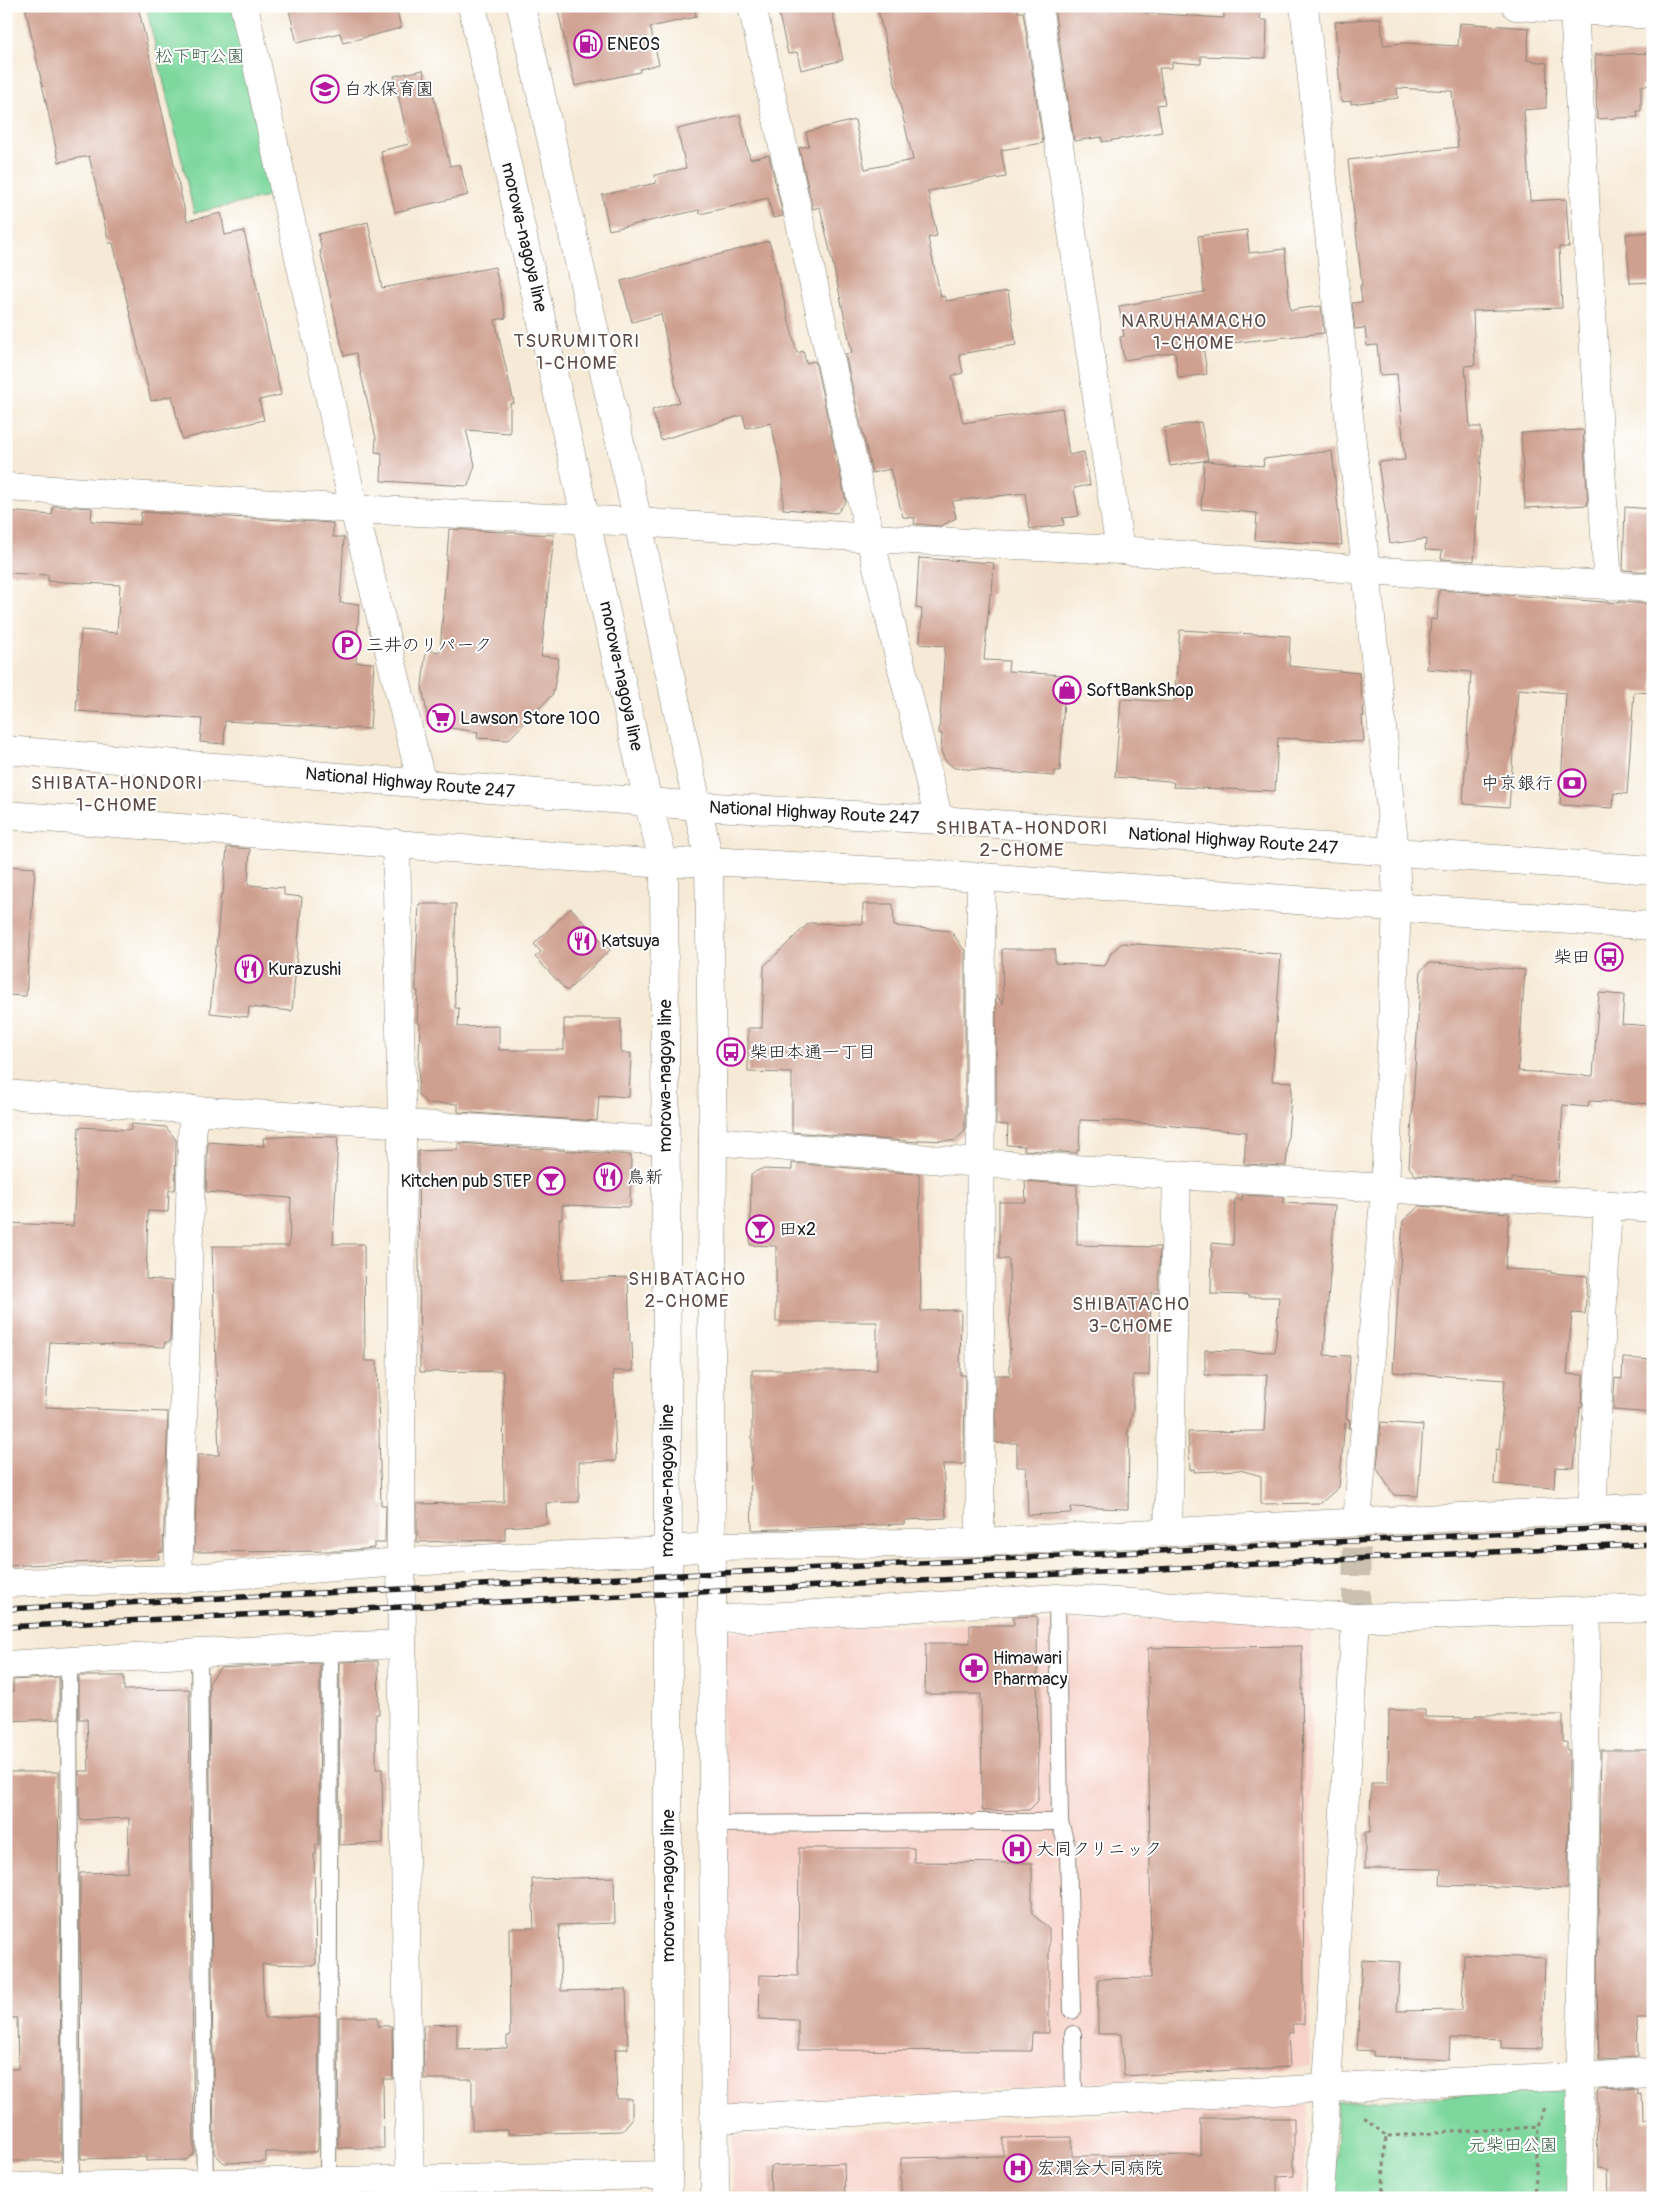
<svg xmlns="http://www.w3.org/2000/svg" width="1659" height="2204" font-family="Pangolin,'Klee One',sans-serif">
<rect width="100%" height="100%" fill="#fff"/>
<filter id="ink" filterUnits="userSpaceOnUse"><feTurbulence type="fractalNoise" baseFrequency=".02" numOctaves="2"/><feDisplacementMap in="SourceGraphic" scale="10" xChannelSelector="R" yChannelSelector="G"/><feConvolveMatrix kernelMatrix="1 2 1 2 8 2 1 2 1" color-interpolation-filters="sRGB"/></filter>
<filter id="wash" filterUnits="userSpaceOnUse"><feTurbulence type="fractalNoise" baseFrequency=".0096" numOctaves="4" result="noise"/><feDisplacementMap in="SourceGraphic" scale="20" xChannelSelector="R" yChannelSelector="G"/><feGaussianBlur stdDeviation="1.12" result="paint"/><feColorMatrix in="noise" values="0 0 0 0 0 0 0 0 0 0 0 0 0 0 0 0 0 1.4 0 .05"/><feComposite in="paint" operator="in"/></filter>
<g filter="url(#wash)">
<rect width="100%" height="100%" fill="#f6ead6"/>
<g fill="#f7d1c8">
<polygon points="1311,1615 1310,2067 727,2109 722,1631"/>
<polygon points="1308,2105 1302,2198 733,2198 732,2137"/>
</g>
<g fill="#7ed89e" stroke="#4d7a5d">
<polygon points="146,6 233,6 273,196 194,213"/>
<polygon points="1571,2089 1569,2198 1333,2198 1337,2103"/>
</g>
<g id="blocks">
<g fill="#cfa090">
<polygon points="25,6 138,6 187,221 221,213 225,235 244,231 281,395 259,400 264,420 182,439 172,396 151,401 113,243 109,243 89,156 59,162"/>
<polygon points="288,6 396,6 401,28 343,43 340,33 297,43"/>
<polygon points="557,6 695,6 696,17 650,27 659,64 640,69 640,72 575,86"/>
<polygon points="777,6 831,6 843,60 801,70 797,52 788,54"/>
<polygon points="877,6 1017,6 1018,12 1023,12 1043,143 1001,150 1006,177 928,191 937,236 928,238 941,297 944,296 946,301 1008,291 1016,345 959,354 963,373 952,376 963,423 1062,408 1069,455 1084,452 1090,485 1074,488 1079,516 1063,518 1064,525 1030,529 1025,493 952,501 956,518 941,526 914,524 915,518 903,517 890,469 872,473 845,354 852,353 837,282 820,207 813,209 799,148 809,146 806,132 855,120 865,169 913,160"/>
<polygon points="1060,6 1146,6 1146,13 1224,18 1224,9 1261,10 1260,20 1267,20 1266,58 1201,56 1201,64 1172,62 1172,68 1159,68 1165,104 1157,105 1162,132 1102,142 1102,137 1074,141 1054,7"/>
<polygon points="1381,18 1383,45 1404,43 1458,46 1460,23 1529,28 1527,60 1547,63 1546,108 1524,110 1530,201 1566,199 1569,247 1559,247 1562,308 1473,311 1475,365 1465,366 1470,427 1481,427 1482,443 1474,561 1441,559 1442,551 1425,550 1426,539 1390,544 1378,462 1405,460 1397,374 1380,375 1377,345 1367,346 1365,328 1355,329 1352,303 1362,302 1360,285 1362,285 1348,160 1458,147 1452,91 1397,88 1398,98 1351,104 1351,101 1341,102 1335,22"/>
<polygon points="1653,53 1653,85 1641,86 1641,111 1637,111 1638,117 1597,119 1595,55"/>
<polygon points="423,70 426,82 430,81 450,166 460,164 468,195 395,212 381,151 409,144 394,76"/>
<polygon points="740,115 750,159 769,155 783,216 773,218 768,198 700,214 699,210 609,230 602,195 656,183 655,175 686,168 677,129"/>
<polygon points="368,222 382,288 495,267 506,318 495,320 514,403 510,403 510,433 466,430 475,465 468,486 381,481 382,453 375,452 376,438 356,353 344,356 320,251 322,250 318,234"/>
<polygon points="1247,230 1249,253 1285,249 1290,310 1321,306 1324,333 1203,346 1207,374 1178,378 1175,352 1124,360 1120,337 1124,336 1119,306 1204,292 1198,236"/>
<polygon points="1653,232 1653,282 1630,283 1626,234"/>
<polygon points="769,241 797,353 803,351 806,363 815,361 846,501 837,513 783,509 783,477 771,423 746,428 743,415 661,440 652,410 679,402 661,314 632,322 621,281"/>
<polygon points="1201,422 1208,460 1170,466 1164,428"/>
<polygon points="1583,430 1588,505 1525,508 1521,433"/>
<polygon points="1332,451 1342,545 1255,540 1257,513 1201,509 1204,461 1264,466 1263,459"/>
<polygon points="53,506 92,508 91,521 140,525 141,512 333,523 333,537 344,537 340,603 359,604 356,662 374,663 370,729 225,721 224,744 200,742 202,719 76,711 81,630 117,633 120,585 48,581 48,575 6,573 6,511 52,515"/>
<polygon points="1625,507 1653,509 1653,572 1623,570"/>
<polygon points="449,529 554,535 541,656 559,658 553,694 508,740 477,738 478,732 429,725 422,686 426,650 440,652"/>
<polygon points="919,558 994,563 992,594 990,594 984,660 1009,661 1008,671 1061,675 1061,680 1065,680 1060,771 1055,771 1055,776 954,768 945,760 941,751 942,734 939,733 945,646 920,644 922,609 916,608"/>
<polygon points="1439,590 1619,603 1619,602 1653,604 1653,693 1634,692 1627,794 1614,793 1613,808 1560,805 1566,693 1518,689 1509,807 1463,804 1471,672 1427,669 1431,619 1437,620"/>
<polygon points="1180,630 1290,636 1289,666 1359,673 1364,716 1362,716 1364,742 1278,738 1275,791 1173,787 1174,783 1169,781 1115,777 1121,699 1174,702"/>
<polygon points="227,847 250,849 248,885 284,888 284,895 302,897 292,1011 249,1007 248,1017 210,1013 221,894 223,894"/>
<polygon points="6,866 35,868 26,996 6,995"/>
<polygon points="419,904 456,904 454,969 455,1008 459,1008 458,1027 499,1026 499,1050 564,1050 564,1019 621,1019 621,1053 631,1053 629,1097 599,1095 597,1121 458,1112 458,1104 427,1103 418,1095 420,1023 417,1023 418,991 416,991 416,965"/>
<polygon points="863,904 893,904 894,926 951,931 965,951 965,1131 954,1141 918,1140 918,1142 792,1132 792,1073 748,1072 748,1028 762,1028 764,966 809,923 863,924"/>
<polygon points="571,908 610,950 567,991 535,957 541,952 534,944"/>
<polygon points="1122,943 1281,954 1272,1081 1292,1082 1286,1166 1244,1164 1246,1132 1114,1121 1080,1120 1079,1150 1077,1150 1077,1153 1024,1150 1024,1146 1007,1145 1008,1125 996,1124 996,995 1003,1004 1002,949 1055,949 1055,963 1105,966 1111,953"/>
<polygon points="1429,963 1475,965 1475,966 1525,970 1518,1071 1593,1076 1599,993 1624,995 1622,1024 1653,1026 1653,1104 1589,1101 1588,1107 1563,1105 1558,1181 1512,1178 1512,1182 1415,1175 1409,1167 1421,970"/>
<polygon points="131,1124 166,1127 176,1140 175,1190 169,1190 168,1212 148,1211 146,1279 172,1281 170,1342 165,1342 165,1347 50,1342 45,1407 168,1412 163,1552 159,1552 159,1559 6,1566 6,1406 10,1407 13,1341 6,1340 6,1223 73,1226 79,1127 131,1130"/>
<polygon points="295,1136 338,1137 333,1244 364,1244 365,1361 377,1361 381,1505 386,1505 385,1543 374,1543 374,1548 340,1551 194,1552 198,1455 219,1455 212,1246 289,1246 291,1198 206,1192 208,1142 264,1146 263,1138"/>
<polygon points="458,1143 631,1155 630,1207 562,1205 562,1219 559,1219 561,1280 628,1277 630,1343 632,1343 633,1371 613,1371 616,1461 579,1462 579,1502 546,1503 547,1524 505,1527 505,1540 417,1542 417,1504 504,1502 503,1371 420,1372 418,1151 458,1150"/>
<polygon points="792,1163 919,1174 921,1311 961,1310 960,1375 965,1375 964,1464 943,1464 946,1518 905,1520 905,1524 752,1530 750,1466 752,1466 752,1370 877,1370 877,1322 776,1322 776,1246 750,1245 751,1174 761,1169 792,1170"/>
<polygon points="1025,1181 1077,1185 1077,1245 1160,1247 1158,1293 1151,1293 1149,1375 1133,1375 1133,1409 1127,1435 1129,1435 1128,1509 1071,1507 1072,1513 1028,1515 1026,1467 1017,1467 1017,1443 996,1443 996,1375 1010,1375 1009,1259 999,1259 999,1202 1026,1202"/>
<polygon points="1242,1195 1284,1197 1284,1203 1335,1206 1324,1355 1350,1356 1346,1419 1350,1420 1349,1429 1345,1423 1339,1487 1321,1503 1261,1504 1261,1476 1240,1470 1194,1472 1194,1469 1190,1470 1188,1432 1264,1431 1267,1375 1205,1375 1205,1350 1275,1352 1279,1297 1248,1297 1248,1295 1211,1294 1212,1243 1233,1245 1235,1199 1242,1200"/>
<polygon points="1419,1206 1509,1213 1505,1269 1551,1271 1551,1273 1588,1276 1585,1314 1572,1313 1567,1374 1583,1375 1582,1407 1580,1407 1574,1468 1555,1467 1554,1488 1494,1484 1496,1449 1499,1450 1505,1380 1393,1372 1403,1221"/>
<polygon points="1623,1358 1653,1360 1653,1413 1613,1410 1615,1378 1622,1379"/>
<polygon points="1381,1422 1423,1425 1418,1496 1394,1495 1377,1469"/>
<polygon points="1037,1616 1038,1801 1029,1810 982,1811 981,1694 925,1694 926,1643 970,1643 970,1625 1014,1625 1013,1617"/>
<polygon points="1302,1646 1304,2024 1292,2024 1293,2033 1288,2033 1290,2067 1124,2076 1121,2034 1098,2034 1098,1979 1151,1978 1148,1648"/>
<polygon points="378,1661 379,1714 376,1714 376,1769 382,1769 383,1843 339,1845 340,1662"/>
<polygon points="320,1663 319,1845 316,1845 316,1854 314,1854 316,1965 262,1964 264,2018 319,2017 318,2148 317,2152 266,2152 266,2162 224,2163 214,2153 209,1683 220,1668"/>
<polygon points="79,1676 124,1676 124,1690 189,1689 194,2153 186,2160 146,2161 146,2157 81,2159 80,1873 128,1872 129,1818 80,1820 79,1771 89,1771 87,1719 79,1719"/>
<polygon points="59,1677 59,1719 6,1721 6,1692 13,1692 13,1680"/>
<polygon points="1389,1710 1425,1710 1425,1717 1475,1718 1475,1715 1563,1715 1563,1742 1567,1742 1567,1750 1569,1750 1568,1889 1440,1885 1441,1869 1365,1868 1365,1832 1370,1832 1371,1783 1388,1783"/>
<polygon points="1601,1750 1653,1750 1653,2018 1637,2018 1638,2057 1599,2059 1597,1988"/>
<polygon points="6,1772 59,1772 58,1871 60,1873 61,2159 59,2161 6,2161 6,2069 18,2069 17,2018 6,2018"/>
<polygon points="799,1848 914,1848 914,1862 1032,1863 1032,1914 1049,1928 1049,2033 1032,2033 1031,2051 798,2050 798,2020 759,2019 760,1975 798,1976"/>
<polygon points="614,1877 615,1923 559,1925 561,1991 626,1989 628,2049 615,2049 617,2099 632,2099 632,2119 622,2131 508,2134 508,2130 472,2130 472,2079 424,2079 423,2025 457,2024 457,2050 507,2048 507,2036 510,2036 509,1928 534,1928 532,1879"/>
<polygon points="1464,1955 1545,1958 1542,2049 1501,2048 1501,2040 1450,2038 1449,2060 1373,2056 1373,2051 1357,2050 1362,1960 1400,1962 1397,2011 1462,2010"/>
<polygon points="339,2017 378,2017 378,2026 392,2026 393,2079 383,2079 384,2148 338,2148"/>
<polygon points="1639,2088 1639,2093 1642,2092 1643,2121 1653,2121 1653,2198 1609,2198 1608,2169 1598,2168 1597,2093 1599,2090"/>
<polygon points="1201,2118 1294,2118 1294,2176 1277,2177 1277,2198 901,2198 901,2158 1003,2156 1003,2138 1072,2137 1072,2156 1201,2155"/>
<polygon points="844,2163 845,2198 771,2198 770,2166"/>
</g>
</g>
</g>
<g filter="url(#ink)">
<use href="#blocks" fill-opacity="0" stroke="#898379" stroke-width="1"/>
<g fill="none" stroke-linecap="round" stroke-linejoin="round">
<polyline stroke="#cac1b1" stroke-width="28" stroke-dasharray="28 14" stroke-linecap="butt" points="1356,1618 1357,1522"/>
<g stroke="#898379" stroke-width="18">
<g id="service">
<polyline points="1057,1598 1060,1822 1068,1851 1072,2011"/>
<polyline points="199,1653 205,2198"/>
<polyline points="69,1660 71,2193"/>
<polyline points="977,1822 1060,1822"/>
<polyline points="713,1824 967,1822"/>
<polyline points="1073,2034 1074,2101"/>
<polyline points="328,2198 330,1647"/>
</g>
</g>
<g stroke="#898379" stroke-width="29">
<g id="minor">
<polyline points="244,6 354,509 422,784"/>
<polyline points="752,6 870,538 939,820"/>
<polyline points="1038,6 1120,550"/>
<polyline points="1304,6 1366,570 1395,852 1397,906 1385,1188 1357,1522"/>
<polyline points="1516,6 1653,15"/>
<polyline points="1574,10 1608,586"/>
<polyline points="6,487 354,509 638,522 870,538 1120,550 1366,570 1653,588"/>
<polyline points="396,843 402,1123 401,1562 410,2198"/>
<polyline points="6,1094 193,1110 666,1141"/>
<polyline points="713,1141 979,1163 1385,1188 1653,1208"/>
<polyline points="1592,1511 1608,1205"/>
<polyline points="1168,1532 1177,1175"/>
<polyline points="980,1542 981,877"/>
<polyline points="178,1579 193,1110"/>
<polyline points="6,1583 178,1579 401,1562 668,1551 712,1546 980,1542 1653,1507"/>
<polyline points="6,1665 199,1653 402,1644"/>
<polyline points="6,2187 668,2175"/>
</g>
</g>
<g stroke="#898379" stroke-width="29">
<g id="tertiary">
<polyline points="713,1619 754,1618 1057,1598 1356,1618 1653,1608"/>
<polyline points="714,2119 1653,2072"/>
<polyline points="1320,2198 1356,1618"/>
<polyline points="1579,2198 1587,1612"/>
</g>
</g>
<g stroke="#898379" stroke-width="29">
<g id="primary">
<polyline points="472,6 648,802 664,864 668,1551 668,2198"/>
<polyline points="521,6 638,522 709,861 713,1141 711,1405 715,2198"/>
</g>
</g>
<g stroke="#898379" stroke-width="29">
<g id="trunk">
<polyline points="6,750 699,806 939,820 1653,870"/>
<polyline points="6,815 664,864 709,861 981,877 1653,926"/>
</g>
</g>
<g stroke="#898379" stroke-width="3" stroke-dasharray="4 4" stroke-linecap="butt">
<polyline points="1364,2117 1386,2136"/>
<polyline points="1382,2198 1386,2136 1538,2127"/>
<polyline points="1535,2198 1538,2127 1545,2106"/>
</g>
<use href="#service" stroke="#fff" stroke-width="16"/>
<use href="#minor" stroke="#fff" stroke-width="28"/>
<use href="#tertiary" stroke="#fff" stroke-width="28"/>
<use href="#primary" stroke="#fff" stroke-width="28"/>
<use href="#trunk" stroke="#fff" stroke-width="28"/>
<g stroke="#1c1c1c" stroke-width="5.5">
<g id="rail">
<polyline points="6,1609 1653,1526"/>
<polyline points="6,1627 1653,1544"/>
</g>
</g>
<use href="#rail" stroke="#fff" stroke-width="4" stroke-dasharray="11" stroke-linecap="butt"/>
</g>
</g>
<defs>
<g id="fuel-ring" transform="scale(1.4375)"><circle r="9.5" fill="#fff" stroke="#b5179e" stroke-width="1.5"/><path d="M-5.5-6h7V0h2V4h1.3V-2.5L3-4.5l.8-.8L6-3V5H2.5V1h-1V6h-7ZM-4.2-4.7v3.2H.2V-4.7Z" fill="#b5179e"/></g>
<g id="school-ring" transform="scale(1.4375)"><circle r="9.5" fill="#fff" stroke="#b5179e" stroke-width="1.5"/><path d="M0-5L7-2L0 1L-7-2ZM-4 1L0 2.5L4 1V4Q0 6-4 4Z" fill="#b5179e"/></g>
<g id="parking-ring" transform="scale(1.4375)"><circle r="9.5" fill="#fff" stroke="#b5179e" stroke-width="1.5"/><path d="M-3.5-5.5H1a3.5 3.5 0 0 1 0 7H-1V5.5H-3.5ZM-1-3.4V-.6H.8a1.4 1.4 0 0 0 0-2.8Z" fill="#b5179e"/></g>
<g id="shop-ring" transform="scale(1.4375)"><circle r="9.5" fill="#fff" stroke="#b5179e" stroke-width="1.5"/><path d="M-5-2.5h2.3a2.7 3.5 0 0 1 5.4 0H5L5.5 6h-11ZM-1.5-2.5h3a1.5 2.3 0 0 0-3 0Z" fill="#b5179e"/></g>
<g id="supermarket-ring" transform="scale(1.4375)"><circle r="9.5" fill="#fff" stroke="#b5179e" stroke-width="1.5"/><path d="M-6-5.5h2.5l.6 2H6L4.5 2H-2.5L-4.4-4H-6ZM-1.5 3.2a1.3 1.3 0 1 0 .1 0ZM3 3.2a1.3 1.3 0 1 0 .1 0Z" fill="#b5179e"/></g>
<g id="bank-ring" transform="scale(1.4375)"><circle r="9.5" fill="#fff" stroke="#b5179e" stroke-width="1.5"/><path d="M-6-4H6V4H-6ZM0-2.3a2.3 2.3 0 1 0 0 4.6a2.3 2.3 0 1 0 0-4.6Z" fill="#b5179e"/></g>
<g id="restaurant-ring" transform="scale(1.4375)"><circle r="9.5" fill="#fff" stroke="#b5179e" stroke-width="1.5"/><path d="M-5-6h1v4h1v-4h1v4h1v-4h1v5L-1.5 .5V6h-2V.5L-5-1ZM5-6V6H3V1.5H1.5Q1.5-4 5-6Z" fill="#b5179e"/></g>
<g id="bus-ring" transform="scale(1.4375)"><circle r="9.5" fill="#fff" stroke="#b5179e" stroke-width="1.5"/><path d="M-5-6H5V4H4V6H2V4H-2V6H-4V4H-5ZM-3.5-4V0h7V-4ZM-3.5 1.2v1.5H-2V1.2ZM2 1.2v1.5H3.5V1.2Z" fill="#b5179e"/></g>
<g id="bar-ring" transform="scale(1.4375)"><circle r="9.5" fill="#fff" stroke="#b5179e" stroke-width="1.5"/><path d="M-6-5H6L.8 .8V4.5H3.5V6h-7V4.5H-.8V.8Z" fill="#b5179e"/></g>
<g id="pharmacy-ring" transform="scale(1.4375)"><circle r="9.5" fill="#fff" stroke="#b5179e" stroke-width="1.5"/><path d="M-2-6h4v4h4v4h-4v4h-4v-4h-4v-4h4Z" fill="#b5179e"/></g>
<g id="hospital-ring" transform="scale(1.4375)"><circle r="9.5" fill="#fff" stroke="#b5179e" stroke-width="1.5"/><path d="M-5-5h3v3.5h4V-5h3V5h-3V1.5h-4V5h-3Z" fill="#b5179e"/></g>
</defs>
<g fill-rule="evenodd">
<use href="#fuel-ring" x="588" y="44"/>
<use href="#school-ring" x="325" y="89"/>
<use href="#parking-ring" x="347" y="645"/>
<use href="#shop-ring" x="1067" y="690"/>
<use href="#supermarket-ring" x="441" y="718"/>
<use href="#bank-ring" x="1572" y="783"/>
<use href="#restaurant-ring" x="582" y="941"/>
<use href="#bus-ring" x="1609" y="957"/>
<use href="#restaurant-ring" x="249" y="969"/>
<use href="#bus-ring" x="731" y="1052"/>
<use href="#restaurant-ring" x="608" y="1177"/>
<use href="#bar-ring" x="551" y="1181"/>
<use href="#bar-ring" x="760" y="1229"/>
<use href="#pharmacy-ring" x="974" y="1668"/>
<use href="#hospital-ring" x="1017" y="1849"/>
<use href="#hospital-ring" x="1018" y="2168"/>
</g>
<g text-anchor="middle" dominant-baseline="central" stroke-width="4" stroke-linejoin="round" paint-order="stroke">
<g font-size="18" fill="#1c1c1c" stroke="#fff" text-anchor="start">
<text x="607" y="44">ENEOS</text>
<text x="344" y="89">白水保育園</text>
<text x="366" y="645">三井のリパーク</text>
<text x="1086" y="690">SoftBankShop</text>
<text x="460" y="718">Lawson Store 100</text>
<text x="1553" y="783" text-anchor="end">中京銀行</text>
<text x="601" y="941">Katsuya</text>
<text x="1590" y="957" text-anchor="end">柴田</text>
<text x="268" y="969">Kurazushi</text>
<text x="750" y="1052">柴田本通一丁目</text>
<text x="627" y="1177">鳥新</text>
<text x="532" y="1181" text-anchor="end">Kitchen pub STEP</text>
<text x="779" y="1229">田x2</text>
<text x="993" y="1658">Himawari<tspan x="993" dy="21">Pharmacy</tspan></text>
<text x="1036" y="1849">大同クリニック</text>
<text x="1037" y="2168">宏潤会大同病院</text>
</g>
<g font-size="18" fill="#3e5e4a" stroke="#fff">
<text x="200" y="56">松下町公園</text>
<text x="1513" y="2145">元柴田公園</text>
</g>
<g font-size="18" fill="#1c1c1c" stroke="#fff">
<text transform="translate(524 237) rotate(77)">morowa-nagoya line</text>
<text transform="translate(621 676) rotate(78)">morowa-nagoya line</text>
<text transform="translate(410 783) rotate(5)">National Highway Route 247</text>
<text transform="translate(814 813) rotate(3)">National Highway Route 247</text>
<text transform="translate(1233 841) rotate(4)">National Highway Route 247</text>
<text transform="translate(665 1076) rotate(-90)">morowa-nagoya line</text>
<text transform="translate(667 1481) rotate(-90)">morowa-nagoya line</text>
<text transform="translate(668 1886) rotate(-90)">morowa-nagoya line</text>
</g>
<g font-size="19" letter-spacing="1" fill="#5b4a45" stroke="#fff">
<text x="1194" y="321">NARUHAMACHO<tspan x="1194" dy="22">1-CHOME</tspan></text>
<text x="577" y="341">TSURUMITORI<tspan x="577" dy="22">1-CHOME</tspan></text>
<text x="117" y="783">SHIBATA-HONDORI<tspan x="117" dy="22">1-CHOME</tspan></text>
<text x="1022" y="828">SHIBATA-HONDORI<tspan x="1022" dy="22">2-CHOME</tspan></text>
<text x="687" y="1279">SHIBATACHO<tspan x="687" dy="22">2-CHOME</tspan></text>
<text x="1131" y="1304">SHIBATACHO<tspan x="1131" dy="22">3-CHOME</tspan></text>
</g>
</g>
<rect width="1659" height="2204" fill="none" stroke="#fff" stroke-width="25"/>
</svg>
